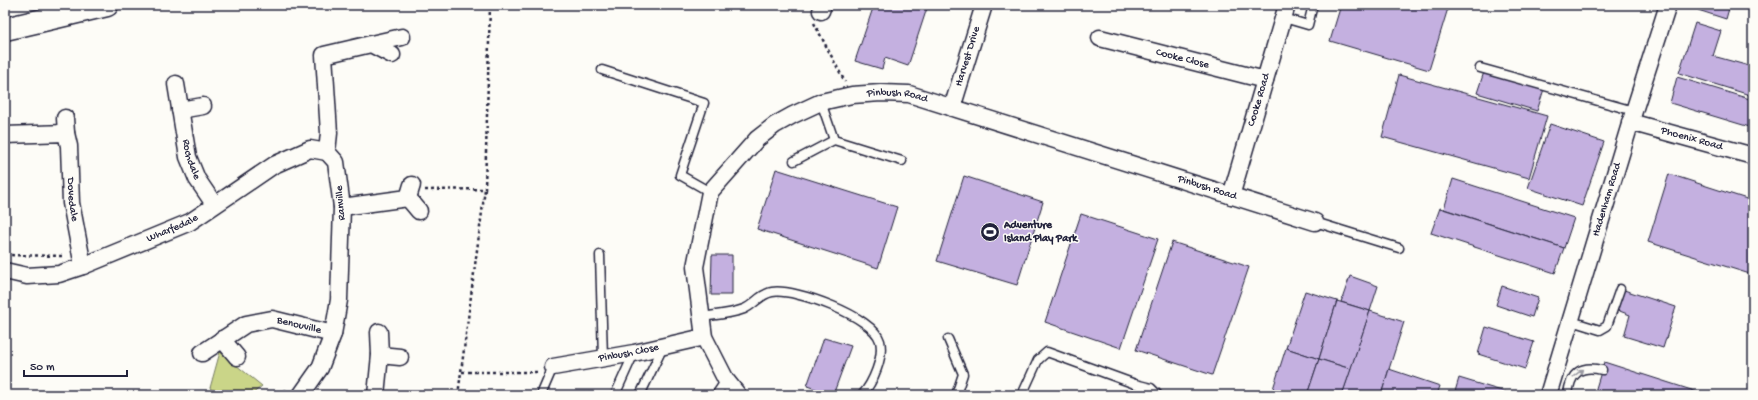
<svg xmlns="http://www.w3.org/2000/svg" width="1758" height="400" font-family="'Gochi Hand',sans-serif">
<rect width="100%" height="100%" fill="#fdfcf7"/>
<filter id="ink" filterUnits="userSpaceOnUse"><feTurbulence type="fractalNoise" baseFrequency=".025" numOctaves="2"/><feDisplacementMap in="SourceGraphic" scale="8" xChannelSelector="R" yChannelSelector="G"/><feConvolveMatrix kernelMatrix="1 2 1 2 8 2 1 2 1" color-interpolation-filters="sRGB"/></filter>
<g filter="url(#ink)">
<polygon fill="#cad588" stroke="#767c62" points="220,352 262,386 251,395 218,395 210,388"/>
<g fill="#c4b0e0" stroke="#22223b">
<polygon points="874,5 928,5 908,66 885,58 882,69 855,61"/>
<polygon points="1341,5 1449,5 1429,70 1330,41"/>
<polygon points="1699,5 1730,5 1726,19 1698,10"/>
<polygon points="1695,23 1721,31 1713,56 1753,67 1753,96 1679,73"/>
<polygon points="1484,72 1544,89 1537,111 1477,93"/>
<polygon points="1399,75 1547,116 1529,178 1382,137"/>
<polygon points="1677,77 1753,100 1753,128 1670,103"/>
<polygon points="1550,124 1604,142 1582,206 1528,188"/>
<polygon points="776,169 897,207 878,268 757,229"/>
<polygon points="1669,174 1753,201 1753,275 1648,242"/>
<polygon points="964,176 1043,202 1017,285 937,261"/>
<polygon points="1453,179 1574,218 1564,248 1444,209"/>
<polygon points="1440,208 1564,248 1555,273 1431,233"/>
<polygon points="1081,214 1158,239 1121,348 1045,322"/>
<polygon points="1172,242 1249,267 1212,375 1136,350"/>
<polygon points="712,255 732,255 732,295 711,295"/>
<polygon points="1350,276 1378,286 1370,311 1341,302"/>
<polygon points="1502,286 1538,298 1532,317 1496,305"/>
<polygon points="1624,290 1676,307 1663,348 1624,336 1630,315 1617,310"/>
<polygon points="1305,291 1337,301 1319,359 1286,348"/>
<polygon points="1337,301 1370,311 1351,369 1319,359"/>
<polygon points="1370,311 1404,322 1389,369 1381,395 1342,395"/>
<polygon points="1486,327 1534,342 1525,369 1478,354"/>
<polygon points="824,338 851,346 833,395 807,386"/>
<polygon points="1286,348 1319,359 1307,395 1271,395"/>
<polygon points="1319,359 1351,369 1342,395 1307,395"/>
<polygon points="1604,362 1707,395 1594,395"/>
<polygon points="1389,369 1440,386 1437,395 1381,395"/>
<polygon points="1459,378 1515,395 1454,395"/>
</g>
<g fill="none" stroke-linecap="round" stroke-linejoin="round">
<g stroke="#22223b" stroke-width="11">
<g id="lane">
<polyline points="1284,18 1308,25 1313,5"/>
<polyline points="1480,68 1634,111"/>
<polyline points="602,70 704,103 680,175 710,192"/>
<polyline points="821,102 834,140 902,161"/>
<polyline points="794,161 834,140"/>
<polyline points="1315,222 1399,248"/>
<polyline points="600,255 603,358"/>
<path d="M701,317C715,315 731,314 744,309C754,305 760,294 772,292C795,288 874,317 880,341C884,357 873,383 862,395"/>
<polyline points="1571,321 1600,330 1607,326 1620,289"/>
<polyline points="948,339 963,374 956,395"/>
<polyline points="541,395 553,367"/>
<polyline points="615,395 634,353"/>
<polyline points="640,395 663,347"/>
<polyline points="716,395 726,380"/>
<polyline points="1022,395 1038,360 1047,352 1135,384 1151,388 1158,395"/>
<path d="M1568,395C1570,373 1580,365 1602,370"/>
</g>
</g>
<g stroke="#22223b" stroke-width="19">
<g id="street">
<polyline points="821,11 823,5"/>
<path id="s1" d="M1100,38L1265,80"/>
<polyline points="371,44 402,37"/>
<path id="s2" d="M176,84L188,157L197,179L214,204"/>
<path id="s3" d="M952,108L984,5"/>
<polyline points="180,110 203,106"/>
<polyline points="65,118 66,133"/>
<path id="s4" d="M1630,122L1753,156"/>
<path id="s5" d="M5,135L66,133L69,146L71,203L83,266"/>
<path id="s6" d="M1231,196L1287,5"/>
<polyline points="408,198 419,211"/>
<polyline points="342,207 408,198 412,185"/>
<path id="s7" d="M5,271L27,276L59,274L83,266L190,222L274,165L310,149L327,152"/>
<polyline points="222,339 237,357"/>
<path id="s8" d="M202,353L246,324L272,319L333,334"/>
<polyline points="380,355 400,357"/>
<path id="s9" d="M553,367L634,353L704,337"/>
<polyline points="301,395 320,368 333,334 339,300 342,207 336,162 327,152 329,133 324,55 371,44 392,55"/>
<polyline points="376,395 380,355 379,332"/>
<path id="s10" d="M738,395L726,380L704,337L695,267L710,192L757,139L775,125L793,115L821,102L852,95L881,93L909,94L1315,222"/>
<path id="s11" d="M1548,395L1634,111L1668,5"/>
</g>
</g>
<g stroke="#22223b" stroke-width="25">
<polyline id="highway" points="5,29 107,5"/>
</g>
<g stroke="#22223b" stroke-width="2.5" stroke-dasharray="3 3" stroke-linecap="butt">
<polyline points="814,23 845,82"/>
<polyline points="425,190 485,189 490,5"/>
<polyline points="5,255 64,256"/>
<polyline points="462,372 540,372"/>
<polyline points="266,395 288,390"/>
<polyline points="458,395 485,189"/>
</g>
<use href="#lane" stroke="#fdfcf7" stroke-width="8"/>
<use href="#street" stroke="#fdfcf7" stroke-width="16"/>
<use href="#highway" stroke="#fdfcf7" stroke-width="22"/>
</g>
<defs><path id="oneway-shaft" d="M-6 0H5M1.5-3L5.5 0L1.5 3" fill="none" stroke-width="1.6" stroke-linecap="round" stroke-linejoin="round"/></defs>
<use stroke="#9a9aa2" href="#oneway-shaft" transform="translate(1578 373) rotate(-38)"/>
</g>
<defs>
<g id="stadium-disc" transform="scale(1)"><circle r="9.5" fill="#22223b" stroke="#fdfcf7"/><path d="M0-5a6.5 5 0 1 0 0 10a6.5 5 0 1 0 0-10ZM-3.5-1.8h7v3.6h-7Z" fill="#fff"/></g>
</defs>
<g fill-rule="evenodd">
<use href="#stadium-disc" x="990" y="232"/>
</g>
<g text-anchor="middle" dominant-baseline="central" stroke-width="3" stroke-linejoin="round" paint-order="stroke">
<g font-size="11" fill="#22223b" stroke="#fdfcf7">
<text stroke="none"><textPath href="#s3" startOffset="54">Harvest Drive</textPath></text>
<text stroke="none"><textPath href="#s1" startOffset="85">Cooke Close</textPath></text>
<text stroke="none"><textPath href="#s10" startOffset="437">Pinbush Road</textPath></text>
<text stroke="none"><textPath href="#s6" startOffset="100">Cooke Road</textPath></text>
<text stroke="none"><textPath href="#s4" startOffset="64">Phoenix Road</textPath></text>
<text stroke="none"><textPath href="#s2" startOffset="77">Rochdale</textPath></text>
<text stroke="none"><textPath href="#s10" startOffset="761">Pinbush Road</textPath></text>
<text stroke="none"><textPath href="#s5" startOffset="128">Dovedale</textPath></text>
<text stroke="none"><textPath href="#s11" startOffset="204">Hadenham Road</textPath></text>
<text transform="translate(341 203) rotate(-95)">Ranville</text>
<text stroke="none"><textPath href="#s7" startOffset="177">Wharfedale</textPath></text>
<text stroke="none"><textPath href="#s8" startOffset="107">Benouville</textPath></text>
<text stroke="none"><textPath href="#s9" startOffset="77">Pinbush Close</textPath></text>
</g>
<g font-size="11" font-weight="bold" fill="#22223b" stroke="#fdfcf7" text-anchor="start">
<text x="1004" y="226">Adventure<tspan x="1004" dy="13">Island Play Park</tspan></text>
</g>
</g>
<rect width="1758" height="400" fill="none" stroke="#fdfcf7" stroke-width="20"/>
<rect x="10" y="10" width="1738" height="380" fill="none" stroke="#22223b" stroke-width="1.5" filter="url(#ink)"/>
<path d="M24 370v6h103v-6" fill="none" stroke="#22223b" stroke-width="2"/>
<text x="30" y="370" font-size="12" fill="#22223b" stroke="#fdfcf7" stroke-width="3" paint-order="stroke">50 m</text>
</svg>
